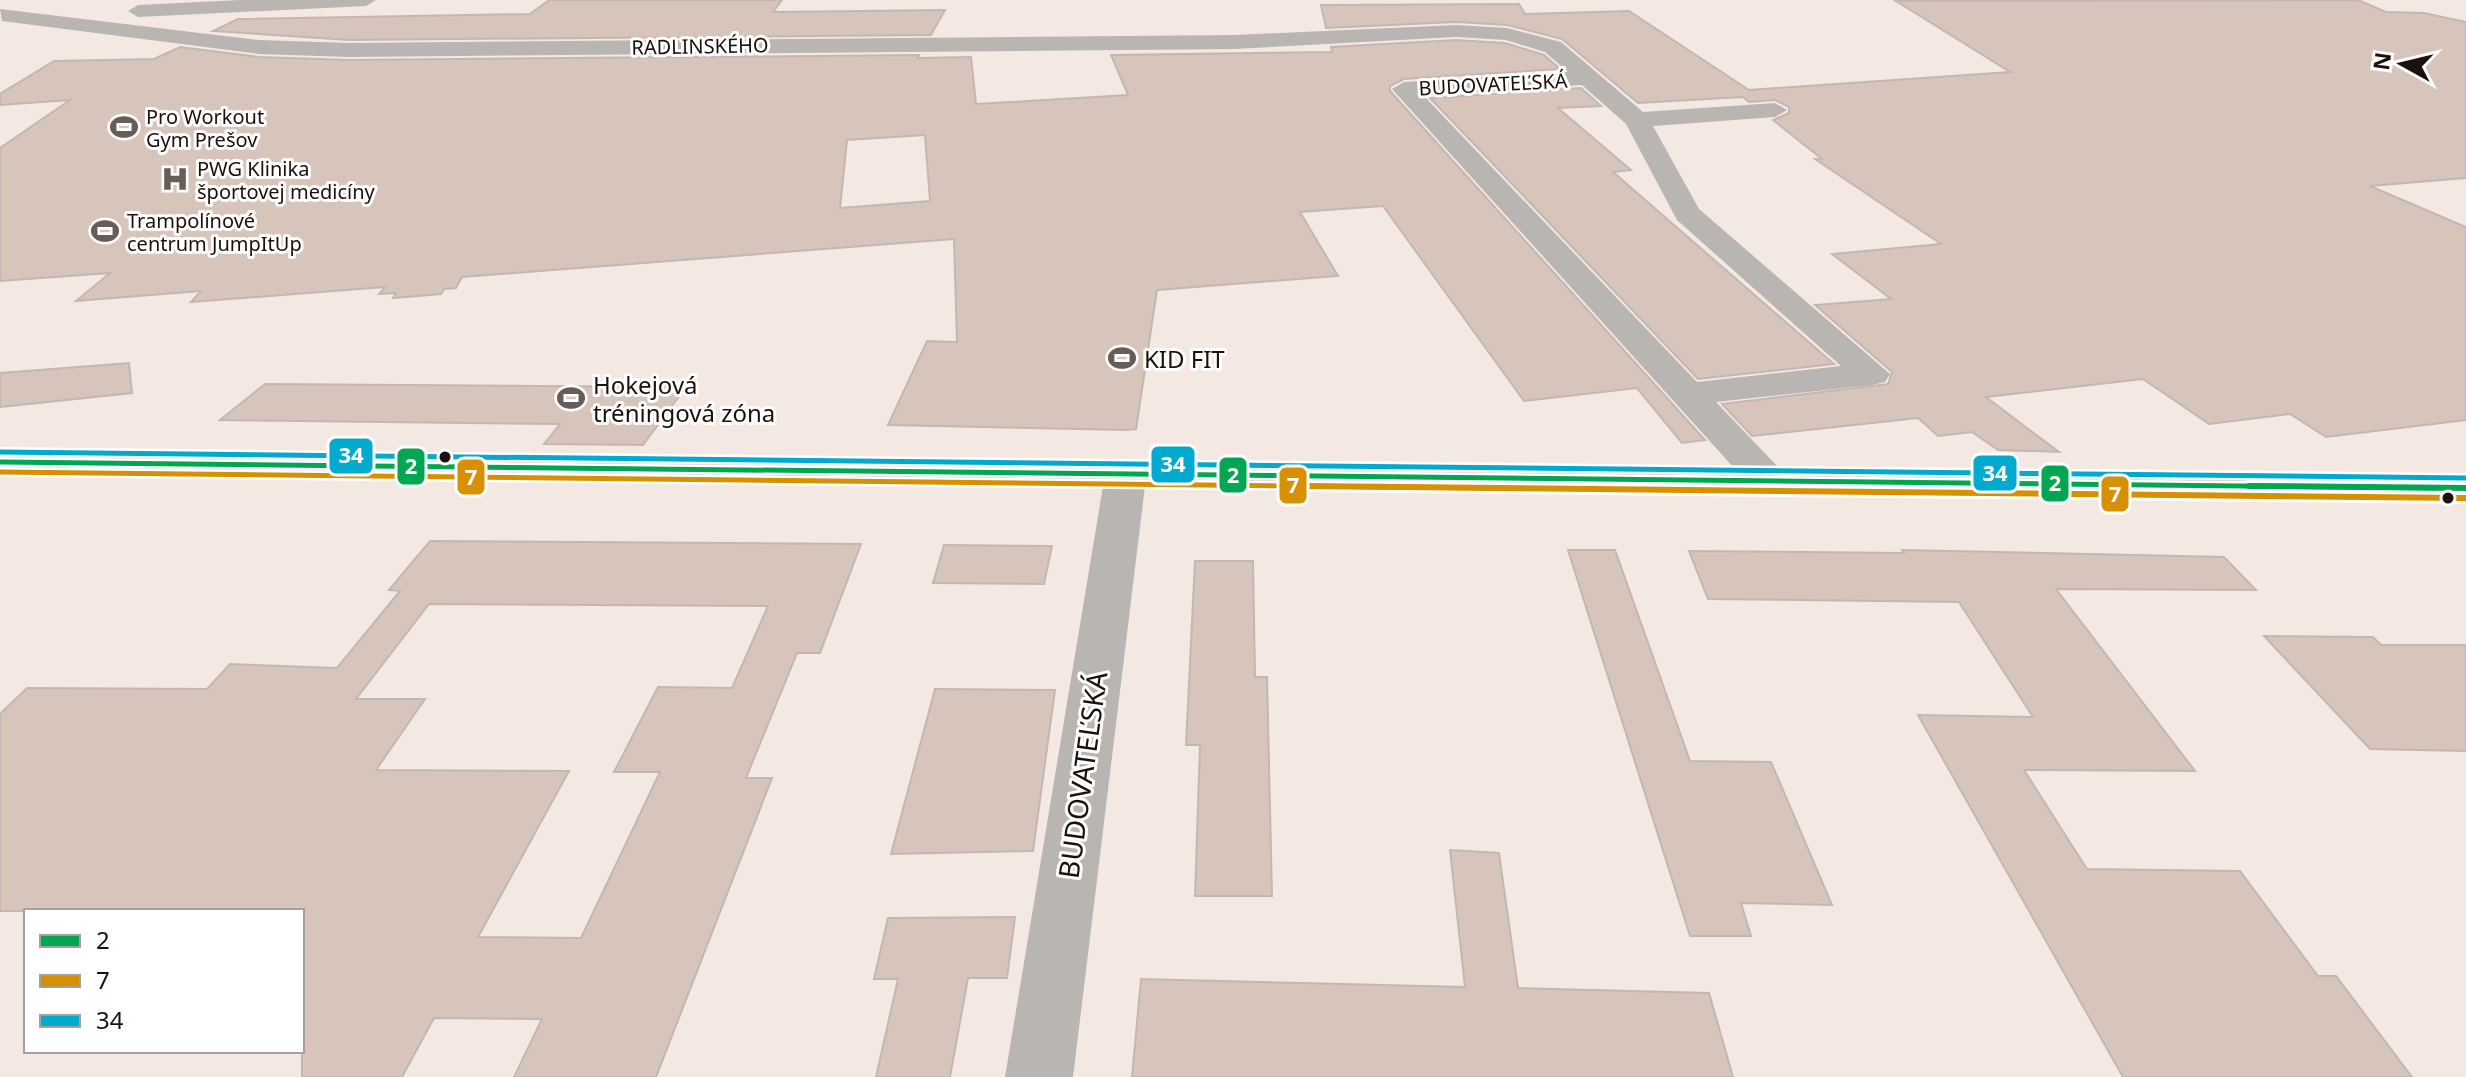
<svg xmlns="http://www.w3.org/2000/svg" width="2466" height="1077" font-family="'Noto Sans',sans-serif">
<rect width="100%" height="100%" fill="#f4e8e2"/>
<g fill="#d7c4ba" stroke="#c2b8b3" stroke-width="2" fill-rule="evenodd">
<polygon points="549,0 782,0 773,12 945,10 931,35 349,40 213,31 238,19 530,14"/>
<polygon points="2358,0 2386,12 2424,13 2466,22 2466,178 2370,186 2466,227 2466,420 2326,437 2290,414 2209,424 2143,379 1986,397 2059,452 1998,450 1972,432 1938,436 1918,418 1752,436 1722,404 1888,384 1892,372 1815,305 1891,299 1832,254 1941,244 1815,159 1822,159 1773,120 1789,113 1789,107 1775,100 1749,102 1743,97 1638,103 1562,39 1507,25 1456,22 1326,28 1321,5 1519,4 1525,14 1629,11 1749,90 2010,72 1896,1"/>
<path d="M1456,40L1505,43L1544,55L1560,69L1404,79L1390,86V91L1705,440L1682,443L1637,388L1524,401L1383,206L1300,212L1338,276L1157,290L1136,429L1127,430L888,425L927,341L957,342L954,239L462,277L456,288L444,289L441,294L393,298L396,293L379,294L385,287L191,302L201,291L76,301L110,273L0,281V148L70,100L0,105V94L54,61L154,59L180,47L259,57L349,60L919,55L917,58L971,57L976,104L1128,95L1111,55L1332,52L1331,47ZM925,135L930,201L840,208L847,140Z"/>
<polygon points="1581,88 1601,106 1558,108 1631,170 1613,172 1834,364 1698,379 1430,98"/>
<polygon points="129,363 132,393 0,407 0,373"/>
<polygon points="265,384 540,386 686,387 643,445 544,444 560,424 220,420"/>
<path d="M430,541L861,544L820,653H797L746,778H772L656,1077H514L542,1019L434,1018L402,1077H302V911H0V714L27,688L207,689L230,664L337,668L400,591L389,590ZM429,604L768,606L732,688L658,687L614,772H660L581,938L478,937L569,771L376,770L425,699H356Z"/>
<polygon points="944,545 1052,546 1044,584 933,583"/>
<polygon points="1568,550 1615,550 1690,761 1771,762 1832,905 1741,903 1751,936 1690,936"/>
<polygon points="1902,550 2224,557 2256,590 2056,589 2195,771 2024,770 2087,869 2240,871 2318,976 2336,976 2412,1077 2123,1077 1918,715 2033,717 1959,602 1708,599 1689,551 1904,553"/>
<polygon points="1195,561 1253,561 1255,677 1267,677 1272,896 1195,896 1200,745 1186,745"/>
<polygon points="2264,636 2373,637 2381,645 2466,645 2466,751 2370,749"/>
<polygon points="935,689 1055,690 1033,851 891,854"/>
<polygon points="1450,850 1499,853 1518,988 1709,993 1733,1077 1132,1077 1141,979 1465,987"/>
<polygon points="1015,917 1007,978 968,978 950,1077 876,1077 898,979 874,979 888,918"/>
</g>
<g fill="none" stroke-linecap="round" stroke-linejoin="round">
<g fill="#b9b5b2" fill-rule="evenodd">
<polygon points="240,0 376,0 366,6 138,17 128,11 138,5"/>
<path d="M0,9L259,40L349,43L1235,35L1456,25L1507,28L1561,42L1643,112L1775,103L1787,110L1775,117L1653,126L1699,209L1890,374L1885,382L1872,385L1716,402L1779,468L2466,475V501L1145,486L1073,1077H1005L1103,486L0,474V450L1734,468L1392,89L1404,82L1568,72L1545,52L1506,40L1456,37L1235,49L349,57L259,54L2,21ZM1582,85L1626,124L1677,220L1841,366L1697,382L1423,95Z"/>
</g>
<g stroke="#fff" stroke-width="10">
<polyline id="bus-1-far1" points="0,462 2439,488"/>
</g>
<g stroke="#fff" stroke-width="12">
<polyline id="bus-1" points="2249,486 2466,488"/>
</g>
<g stroke="#fff" stroke-width="10">
<polyline id="bus-2-far1" points="0,472 1490,488"/>
</g>
<g stroke="#fff" stroke-width="12">
<polyline id="bus-2" points="1300,486 2466,498"/>
</g>
<g stroke="#fff" stroke-width="10">
<polyline id="bus-3" points="0,452 2466,478"/>
</g>
<use href="#bus-1-far1" stroke="#00a651" stroke-width="5"/>
<use href="#bus-1" stroke="#00a651" stroke-width="6"/>
<use href="#bus-2-far1" stroke="#d69002" stroke-width="5"/>
<use href="#bus-2" stroke="#d69002" stroke-width="6"/>
<use href="#bus-3" stroke="#00a9ce" stroke-width="5"/>
</g>
<defs>
<g id="stadium-bare" transform="scale(2.16)"><path d="M0-5a6.5 5 0 1 0 0 10a6.5 5 0 1 0 0-10ZM-3.5-1.8h7v3.6h-7Z" fill="#675c57" stroke="#fff" stroke-width="2.5" paint-order="stroke"/></g>
<g id="hospital-bare" transform="scale(2.16)"><path d="M-5-5h3v3.5h4V-5h3V5h-3V1.5h-4V5h-3Z" fill="#675c57" stroke="#fff" stroke-width="2.5" paint-order="stroke"/></g>
</defs>
<g fill-rule="evenodd">
<use href="#stadium-bare" x="124" y="127"/>
<use href="#hospital-bare" x="175" y="179"/>
<use href="#stadium-bare" x="105" y="231"/>
<use href="#stadium-bare" x="1122" y="358"/>
<use href="#stadium-bare" x="571" y="398"/>
</g>
<g fill="#1b110c" stroke="#fff" stroke-width="3">
<circle cx="445" cy="457" r="7"/>
<circle cx="2448" cy="498" r="7"/>
</g>
<g text-anchor="middle" dominant-baseline="central" stroke-width="6" stroke-linejoin="round" paint-order="stroke">
<g font-size="20" fill="#1b110c" stroke="#fff">
<text transform="translate(700 46) rotate(-1)">RADLINSKÉHO</text>
<text transform="translate(1493 84) rotate(-3)">BUDOVATEĽSKÁ</text>
</g>
<g font-size="20" fill="#1b110c" stroke="#fff" text-anchor="start">
<text x="146" y="116">Pro Workout<tspan x="146" dy="23">Gym Prešov</tspan></text>
<text x="197" y="168">PWG Klinika<tspan x="197" dy="23">športovej medicíny</tspan></text>
<text x="127" y="220">Trampolínové<tspan x="127" dy="23">centrum JumpItUp</tspan></text>
</g>
<g font-size="24" fill="#1b110c" stroke="#fff" text-anchor="start">
<text x="1144" y="358">KID FIT</text>
<text x="593" y="384">Hokejová<tspan x="593" dy="28">tréningová zóna</tspan></text>
</g>
<g font-size="28" fill="#1b110c" stroke="#fff">
<text transform="translate(1082 775) rotate(-82)">BUDOVATEĽSKÁ</text>
</g>
</g>
<g stroke="#fff" stroke-width="3">
<rect x="328" y="437" width="46" height="38" rx="8" fill="#00a9ce"/>
<rect x="1150" y="445" width="46" height="39" rx="8" fill="#00a9ce"/>
<rect x="396" y="447" width="30" height="39" rx="8" fill="#00a651"/>
<rect x="1972" y="454" width="46" height="38" rx="8" fill="#00a9ce"/>
<rect x="1218" y="456" width="30" height="38" rx="8" fill="#00a651"/>
<rect x="456" y="458" width="30" height="38" rx="8" fill="#d69002"/>
<rect x="2040" y="464" width="30" height="39" rx="8" fill="#00a651"/>
<rect x="1278" y="466" width="30" height="39" rx="8" fill="#d69002"/>
<rect x="2100" y="475" width="30" height="38" rx="8" fill="#d69002"/>
</g>
<g font-size="22" text-anchor="middle" font-weight="bold" fill="#fff">
<text x="351" y="463">34</text>
<text x="1173" y="472">34</text>
<text x="411" y="474">2</text>
<text x="1995" y="481">34</text>
<text x="1233" y="483">2</text>
<text x="471" y="485">7</text>
<text x="2055" y="491">2</text>
<text x="1293" y="493">7</text>
<text x="2115" y="502">7</text>
</g>
<rect x="24" y="909" width="280" height="144" fill="#ffffff" stroke="#a4a09e" stroke-width="2"/>
<rect x="40" y="935" width="40" height="12" fill="#00a651" stroke="#a4a09e" stroke-width="2"/>
<text x="96" y="949" font-size="24" fill="#1b110c">2</text>
<rect x="40" y="975" width="40" height="12" fill="#d69002" stroke="#a4a09e" stroke-width="2"/>
<text x="96" y="989" font-size="24" fill="#1b110c">7</text>
<rect x="40" y="1015" width="40" height="12" fill="#00a9ce" stroke="#a4a09e" stroke-width="2"/>
<text x="96" y="1029" font-size="24" fill="#1b110c">34</text>
<g transform="translate(2402 64) rotate(278)" stroke="#ffffff" stroke-width="6" paint-order="stroke">
<path d="M0-6L14 30L0 20L-14 30Z" fill="#1b110c"/>
<text y="-12" font-size="22" font-weight="bold" text-anchor="middle" fill="#1b110c">N</text>
</g>
</svg>
